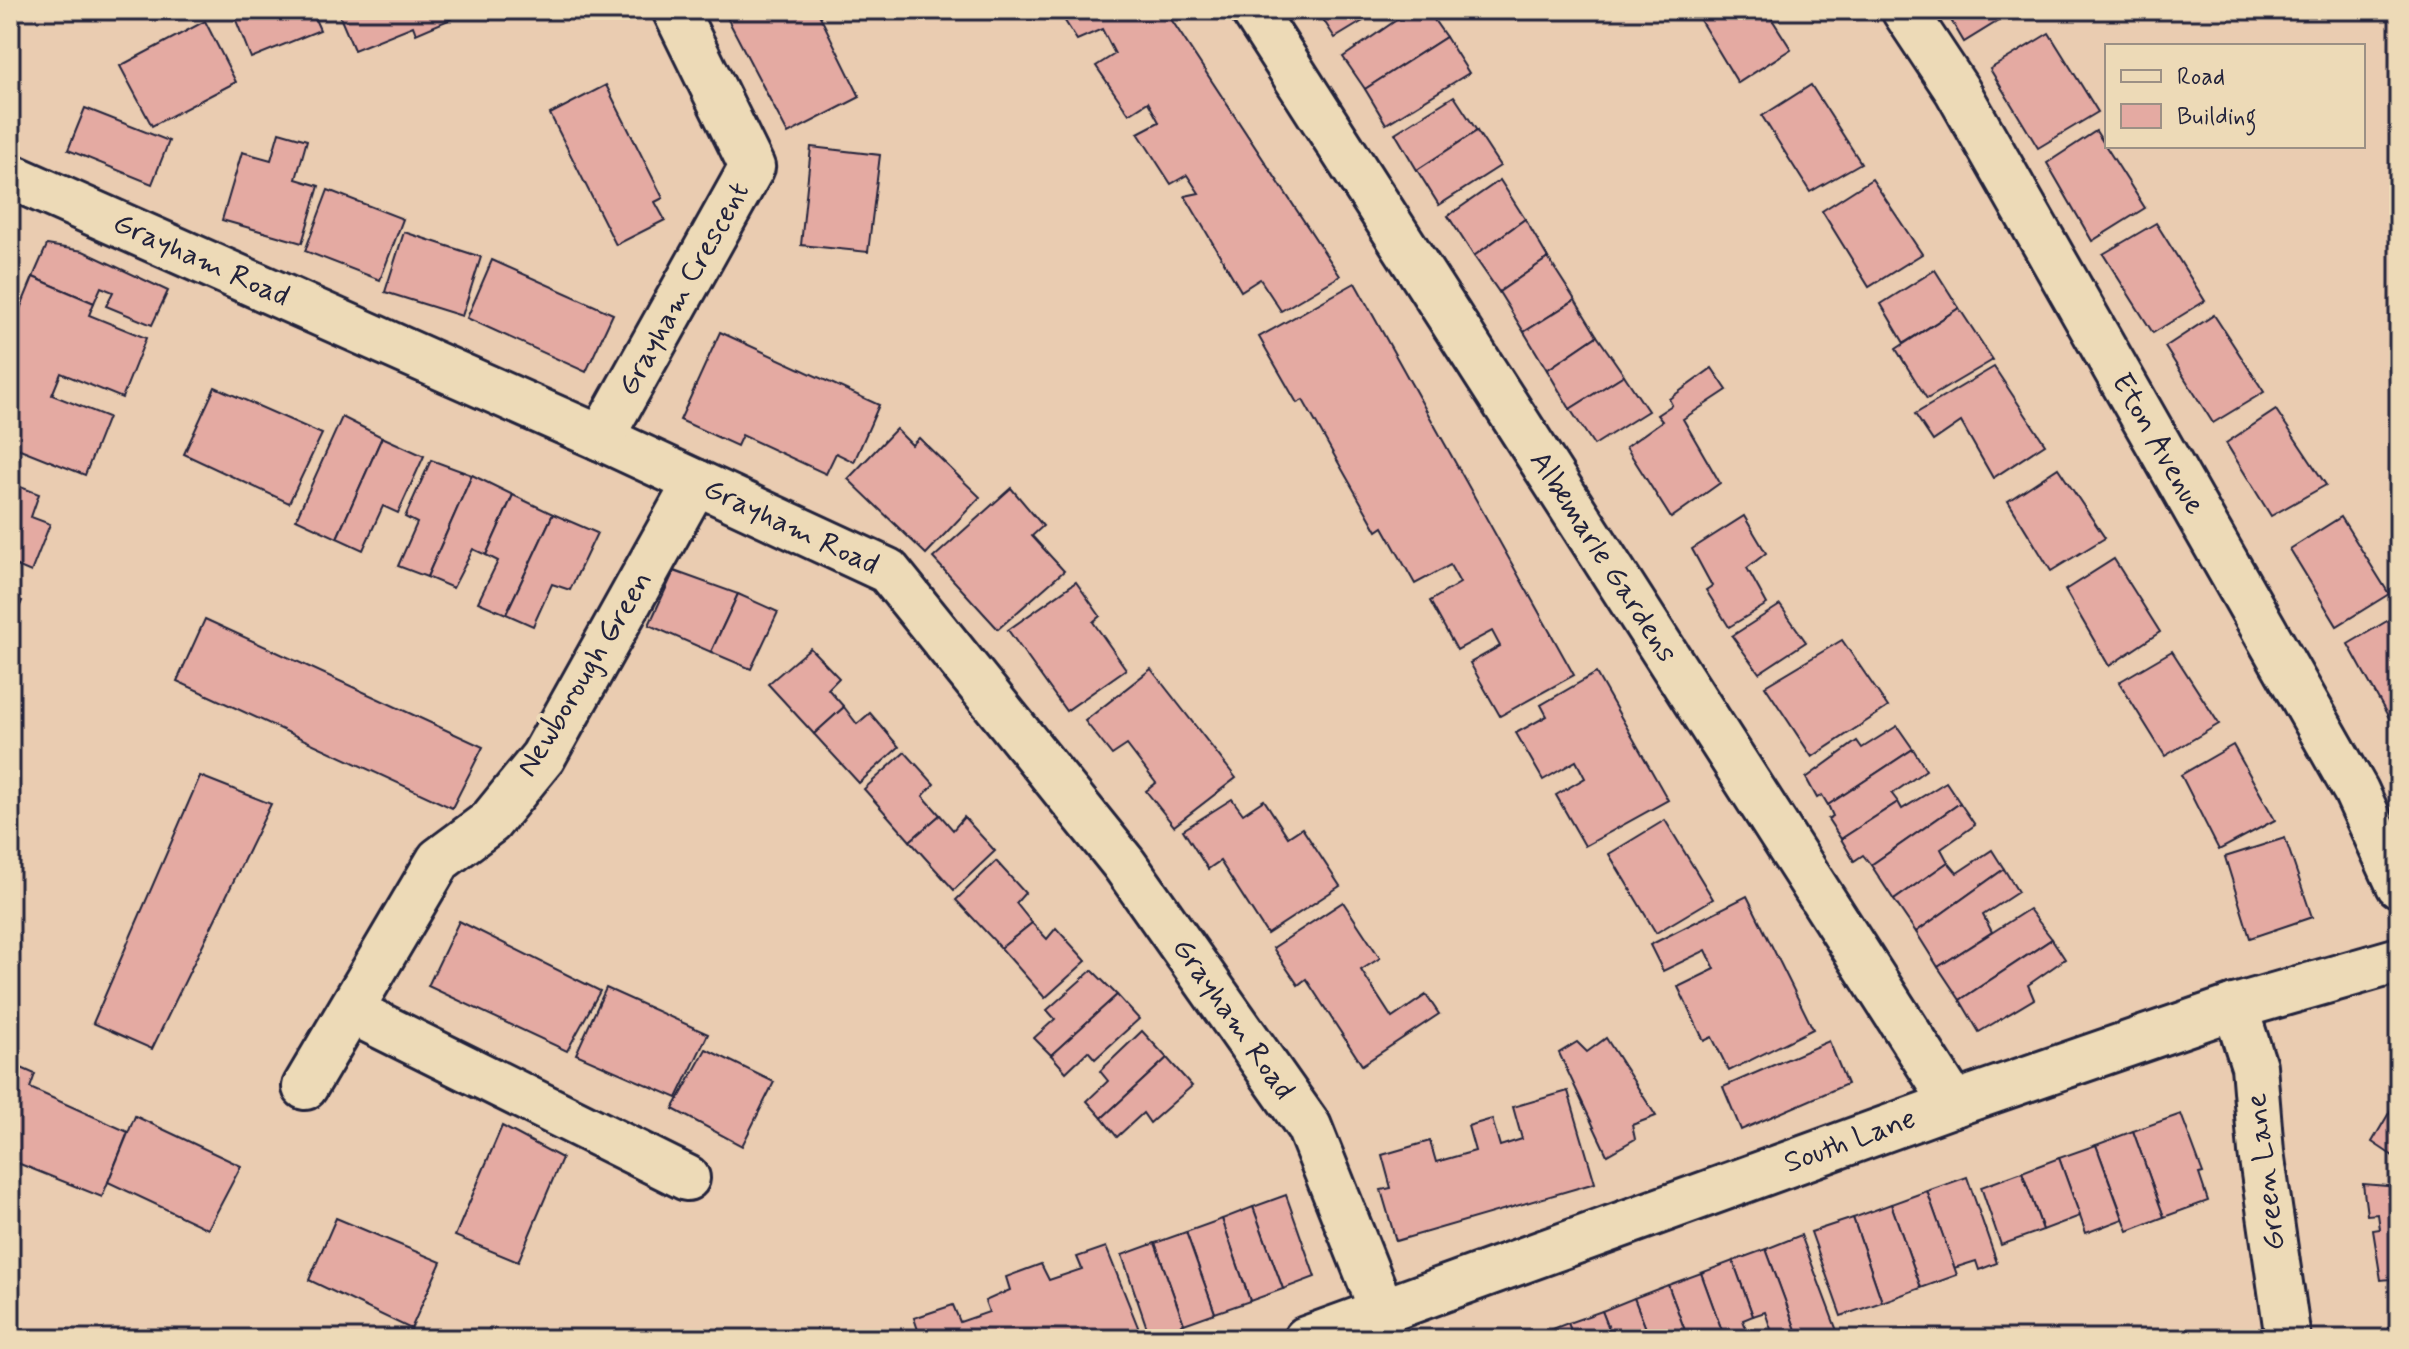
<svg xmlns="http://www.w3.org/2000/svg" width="2409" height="1349" font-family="Mynerve,sans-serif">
<rect width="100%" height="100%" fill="#eaccb1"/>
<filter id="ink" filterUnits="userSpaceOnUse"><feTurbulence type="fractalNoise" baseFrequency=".0125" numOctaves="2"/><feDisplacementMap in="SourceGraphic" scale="16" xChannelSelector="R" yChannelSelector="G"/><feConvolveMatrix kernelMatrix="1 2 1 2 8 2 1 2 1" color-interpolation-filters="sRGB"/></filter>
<g filter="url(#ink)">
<g fill="#e4aaa2" stroke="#22223b" stroke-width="2">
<polygon points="232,10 311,10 320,30 251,58"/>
<polygon points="337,10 448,10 451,19 416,34 413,26 354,50"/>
<polygon points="723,10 817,10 860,97 788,134"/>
<polygon points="1058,10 1165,10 1340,276 1281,311 1260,279 1241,291 1185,196 1199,193 1187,175 1171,184 1138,133 1159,122 1148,102 1129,114 1096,66 1115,54 1102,29 1077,40"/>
<polygon points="1317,10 1381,10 1335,38"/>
<polygon points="1411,10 1427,10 1446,37 1365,89 1343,57"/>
<polygon points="1694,10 1766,10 1791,49 1738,83"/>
<polygon points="1945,10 2016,10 1964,42"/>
<polygon points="205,21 236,82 152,126 120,66"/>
<polygon points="2049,33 2098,112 2038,148 1990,69"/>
<polygon points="1446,37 1469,73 1386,124 1365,89"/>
<polygon points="606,85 663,198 655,202 665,220 616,245 550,114"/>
<polygon points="1811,85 1861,163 1810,192 1762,116"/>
<polygon points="1454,96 1477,131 1417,170 1395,133"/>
<polygon points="85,108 169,141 152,184 68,150"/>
<polygon points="1477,131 1500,166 1439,205 1417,170"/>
<polygon points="2096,131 2145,208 2092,241 2047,163"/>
<polygon points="279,132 307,140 296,179 319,186 302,243 222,220 242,152 271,160"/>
<polygon points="811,147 880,155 868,252 801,245"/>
<polygon points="1872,179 1922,254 1869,287 1822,211"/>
<polygon points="1500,180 1525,219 1474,256 1448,216"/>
<polygon points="328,190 403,219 380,280 305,251"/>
<polygon points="1525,219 1548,258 1499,292 1474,256"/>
<polygon points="2156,223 2205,301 2153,333 2103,254"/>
<polygon points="404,232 481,257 462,316 385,292"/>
<polygon points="47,245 83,251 168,291 152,325 106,306 113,292 101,287 94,303 33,277"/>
<polygon points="1548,258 1575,300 1524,332 1499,292"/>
<polygon points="492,260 613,314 586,372 467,318"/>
<polygon points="1935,270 1959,308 1904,343 1881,304"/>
<polygon points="33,277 94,303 89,315 146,338 122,398 61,373 52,395 108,417 85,475 10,445 10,333"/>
<polygon points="1355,283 1574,675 1500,716 1470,663 1500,646 1492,631 1457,650 1430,601 1460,583 1450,565 1415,584 1383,527 1377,531 1303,400 1297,403 1259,337"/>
<polygon points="1575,300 1597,336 1547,370 1524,332"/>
<polygon points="1959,308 1993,360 1927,399 1896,349"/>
<polygon points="2214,315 2264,392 2213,423 2165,347"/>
<polygon points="720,332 879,405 854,462 836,453 826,474 742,435 737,446 680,420"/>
<polygon points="1597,336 1624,375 1570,409 1547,370"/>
<polygon points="1994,367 2045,444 1993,478 1961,422 1933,441 1915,414"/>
<polygon points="1712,368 1727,390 1683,419 1720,483 1671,518 1626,447 1662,421 1657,415 1672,405 1669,399"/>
<polygon points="1624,375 1648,411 1594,445 1570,409"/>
<polygon points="215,387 322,434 289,503 184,454"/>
<polygon points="2276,410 2326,485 2271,516 2226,443"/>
<polygon points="342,417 382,437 337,538 296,519"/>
<polygon points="896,429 912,445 919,438 980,497 926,554 848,479"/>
<polygon points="382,437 424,456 398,513 383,506 363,550 337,538"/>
<polygon points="431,460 472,475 427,577 398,566 417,523 405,517"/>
<polygon points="2058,468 2105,538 2051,571 2008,501"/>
<polygon points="472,475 513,495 486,555 473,549 453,588 427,577"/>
<polygon points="10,483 39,494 31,517 50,524 31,572 10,563"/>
<polygon points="1011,488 1043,526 1032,536 1064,571 998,629 933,558"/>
<polygon points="513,495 553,514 506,614 478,602 498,561 486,555"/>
<polygon points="553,514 597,533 570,590 552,584 533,626 506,614"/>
<polygon points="1744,516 1766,553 1747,568 1767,604 1729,627 1706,590 1712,586 1692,549"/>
<polygon points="2341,517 2389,594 2337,626 2290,549"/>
<polygon points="2114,559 2160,632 2109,666 2065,590"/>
<polygon points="674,571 738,594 711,652 649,625"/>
<polygon points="1076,582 1100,616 1093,622 1126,669 1066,711 1008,630"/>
<polygon points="738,594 778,612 751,669 711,652"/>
<polygon points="10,596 22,601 10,629"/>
<polygon points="1780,605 1806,642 1759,673 1732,636"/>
<polygon points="2399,614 2399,736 2348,644"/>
<polygon points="205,619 483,747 452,808 177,681"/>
<polygon points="1842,640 1888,707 1812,757 1765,686"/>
<polygon points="810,648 839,678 828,689 844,707 814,734 768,684"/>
<polygon points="2172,651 2219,724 2165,756 2119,682"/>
<polygon points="1151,669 1236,778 1174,826 1146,791 1156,783 1127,745 1112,755 1085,721"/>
<polygon points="1596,673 1668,800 1585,846 1556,795 1585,778 1576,761 1543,780 1516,733 1547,716 1541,705"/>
<polygon points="844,707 857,724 870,713 899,747 859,783 814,734"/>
<polygon points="1897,726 1913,749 1828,805 1822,795 1817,798 1806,778 1857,741 1862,748"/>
<polygon points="2233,745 2275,820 2219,850 2181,775"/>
<polygon points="1913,749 1926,770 1892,794 1898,802 1841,839 1828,819 1833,816 1828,805"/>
<polygon points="905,752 934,784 923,796 940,815 910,841 864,789"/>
<polygon points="200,776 271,804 152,1049 93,1023"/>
<polygon points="1946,782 1960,803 1871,865 1863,855 1854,861 1841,839 1898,802 1902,809"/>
<polygon points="1232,799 1243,814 1264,800 1288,837 1302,828 1340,886 1267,934 1220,861 1208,869 1183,830"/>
<polygon points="1960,803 1975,825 1941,849 1948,862 1894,900 1871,865"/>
<polygon points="940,815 953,830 964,817 995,851 954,890 910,841"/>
<polygon points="1665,820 1713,899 1656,933 1609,854"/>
<polygon points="2285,838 2312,917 2250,938 2225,857"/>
<polygon points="1992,850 2004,869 1916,932 1894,900 1948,862 1957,873"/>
<polygon points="996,861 1025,893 1016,903 1032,923 1001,948 956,900"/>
<polygon points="2004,869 2018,892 1983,915 1992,932 1938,967 1916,932"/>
<polygon points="1747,896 1813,1029 1729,1071 1712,1037 1704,1041 1678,987 1715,969 1706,950 1663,971 1650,945"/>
<polygon points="1343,902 1380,958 1361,970 1392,1018 1426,995 1439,1014 1362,1065 1306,979 1298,985 1273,948"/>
<polygon points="2029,909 2052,939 1960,1000 1938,967"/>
<polygon points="459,921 600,991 567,1051 428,986"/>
<polygon points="1032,923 1047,939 1056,928 1086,961 1045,998 1001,948"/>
<polygon points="2052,939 2065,959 2028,985 2034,999 1979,1032 1960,1000"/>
<polygon points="1092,970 1117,995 1051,1055 1034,1038 1055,1019 1047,1010"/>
<polygon points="606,988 708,1034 677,1098 576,1054"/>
<polygon points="1117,995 1139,1019 1095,1059 1088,1051 1066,1072 1051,1055"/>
<polygon points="1142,1031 1167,1058 1102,1118 1087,1101 1108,1081 1100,1071"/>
<polygon points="1606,1038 1656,1116 1632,1125 1635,1139 1607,1155 1559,1053 1577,1042 1587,1052"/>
<polygon points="1829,1041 1847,1084 1741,1130 1723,1087"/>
<polygon points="706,1049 774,1082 742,1146 673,1109"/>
<polygon points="1167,1058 1192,1086 1150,1123 1143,1113 1117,1137 1102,1118"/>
<polygon points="10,1063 35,1074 30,1088 128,1132 102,1197 10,1160"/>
<polygon points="1568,1091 1595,1183 1396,1241 1381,1190 1391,1188 1382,1155 1430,1141 1436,1162 1475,1151 1468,1126 1492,1119 1500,1146 1522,1139 1513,1107"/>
<polygon points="2399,1096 2399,1160 2372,1142"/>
<polygon points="2181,1114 2203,1173 2199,1174 2208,1201 2164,1217 2133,1131"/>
<polygon points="135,1116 241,1166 208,1229 108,1182"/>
<polygon points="502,1126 562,1158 518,1262 455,1236"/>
<polygon points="2133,1131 2164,1217 2128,1231 2096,1145"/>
<polygon points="2096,1145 2123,1219 2086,1233 2059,1158"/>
<polygon points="2059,1158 2080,1216 2043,1230 2022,1172"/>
<polygon points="2022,1172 2043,1230 2001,1245 1981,1187"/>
<polygon points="1967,1177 1997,1263 1979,1270 1976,1261 1954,1268 1927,1191"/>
<polygon points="2363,1184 2399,1187 2399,1293 2393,1295 2390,1279 2381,1280 2373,1230 2380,1229 2378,1214 2367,1215"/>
<polygon points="1927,1191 1957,1275 1921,1288 1891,1204"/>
<polygon points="1286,1195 1315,1277 1283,1289 1253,1207"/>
<polygon points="1891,1204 1921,1288 1882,1302 1853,1218"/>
<polygon points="1253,1207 1283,1289 1250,1301 1222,1219"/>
<polygon points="336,1218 441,1262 411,1329 309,1280"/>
<polygon points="1853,1218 1882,1302 1841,1316 1811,1232"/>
<polygon points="1222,1219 1250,1301 1215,1313 1186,1232"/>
<polygon points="1186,1232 1215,1313 1184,1324 1155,1243"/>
<polygon points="1801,1235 1837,1331 1815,1339 1799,1339 1766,1249"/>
<polygon points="1155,1243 1184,1324 1150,1337 1122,1255"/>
<polygon points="1106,1247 1140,1332 1118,1339 921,1339 914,1318 953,1305 960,1322 989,1312 985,1301 1010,1290 1006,1277 1041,1264 1049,1280 1082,1269 1077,1257"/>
<polygon points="1766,1249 1796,1330 1774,1338 1765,1312 1753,1316 1733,1261"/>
<polygon points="1733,1261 1753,1316 1743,1320 1750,1339 1725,1339 1701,1273"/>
<polygon points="1701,1273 1725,1339 1700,1339 1699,1335 1688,1339 1668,1285"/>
<polygon points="1668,1285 1688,1339 1650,1339 1634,1298"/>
<polygon points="1634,1298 1650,1339 1613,1339 1602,1311"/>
<polygon points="1602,1311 1613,1339 1574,1339 1568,1323"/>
<polygon points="2399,1312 2399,1339 2391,1339 2389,1327 2396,1325 2395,1313"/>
<polygon points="1568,1323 1574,1339 1538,1339 1537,1335"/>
</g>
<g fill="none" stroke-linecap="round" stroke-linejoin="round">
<g stroke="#22223b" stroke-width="50">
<g id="minor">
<polyline points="1253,10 1954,1104"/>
<polyline points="1904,10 1957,90 2356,791 2399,885"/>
<polyline points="10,176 601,438 888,571 1124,864 1309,1127 1382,1310"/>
<polyline points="601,438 752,167 675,10"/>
<polyline points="2235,1007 2254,1066 2261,1152 2288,1339"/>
<polyline points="351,1011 687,1178"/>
<polyline points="305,1087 439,860 490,822 543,757 696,482"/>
</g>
</g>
<g stroke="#22223b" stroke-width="50">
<polyline id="tertiary" points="1306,1339 1954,1104 2235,1007 2399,960"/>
</g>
<use href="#minor" stroke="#eddab7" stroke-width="44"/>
<use href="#tertiary" stroke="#eddab7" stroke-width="44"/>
</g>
</g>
<g text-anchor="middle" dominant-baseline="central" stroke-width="8" stroke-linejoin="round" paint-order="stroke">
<g font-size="30" fill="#22223b" stroke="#eddab7">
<text transform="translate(201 260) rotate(24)">Grayham Road</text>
<text transform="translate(684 289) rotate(-61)">Grayham Crescent</text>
<text transform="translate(2158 444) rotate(60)">Eton Avenue</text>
<text transform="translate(791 527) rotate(25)">Grayham Road</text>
<text transform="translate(1603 557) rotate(57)">Albemarle Gardens</text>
<text transform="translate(585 674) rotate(-59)">Newborough Green</text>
<text transform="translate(1233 1019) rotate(55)">Grayham Road</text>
<text transform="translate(1850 1141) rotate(-20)">South Lane</text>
<text transform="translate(2266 1172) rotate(-97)">Green Lane</text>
</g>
</g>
<rect width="2409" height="1349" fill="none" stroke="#eddab7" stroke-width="40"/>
<rect x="20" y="20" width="2369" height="1309" fill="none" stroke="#22223b" stroke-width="3" filter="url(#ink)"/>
<rect x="2105" y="44" width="260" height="104" fill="#eddab7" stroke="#9c9085" stroke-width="2"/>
<rect x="2121" y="70" width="40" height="12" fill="#eddab7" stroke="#9c9085" stroke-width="2"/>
<text x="2177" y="84" font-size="24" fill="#22223b">Road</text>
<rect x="2121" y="104" width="40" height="24" fill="#e4aaa2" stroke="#9c9085" stroke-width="2"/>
<text x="2177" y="124" font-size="24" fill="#22223b">Building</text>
</svg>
